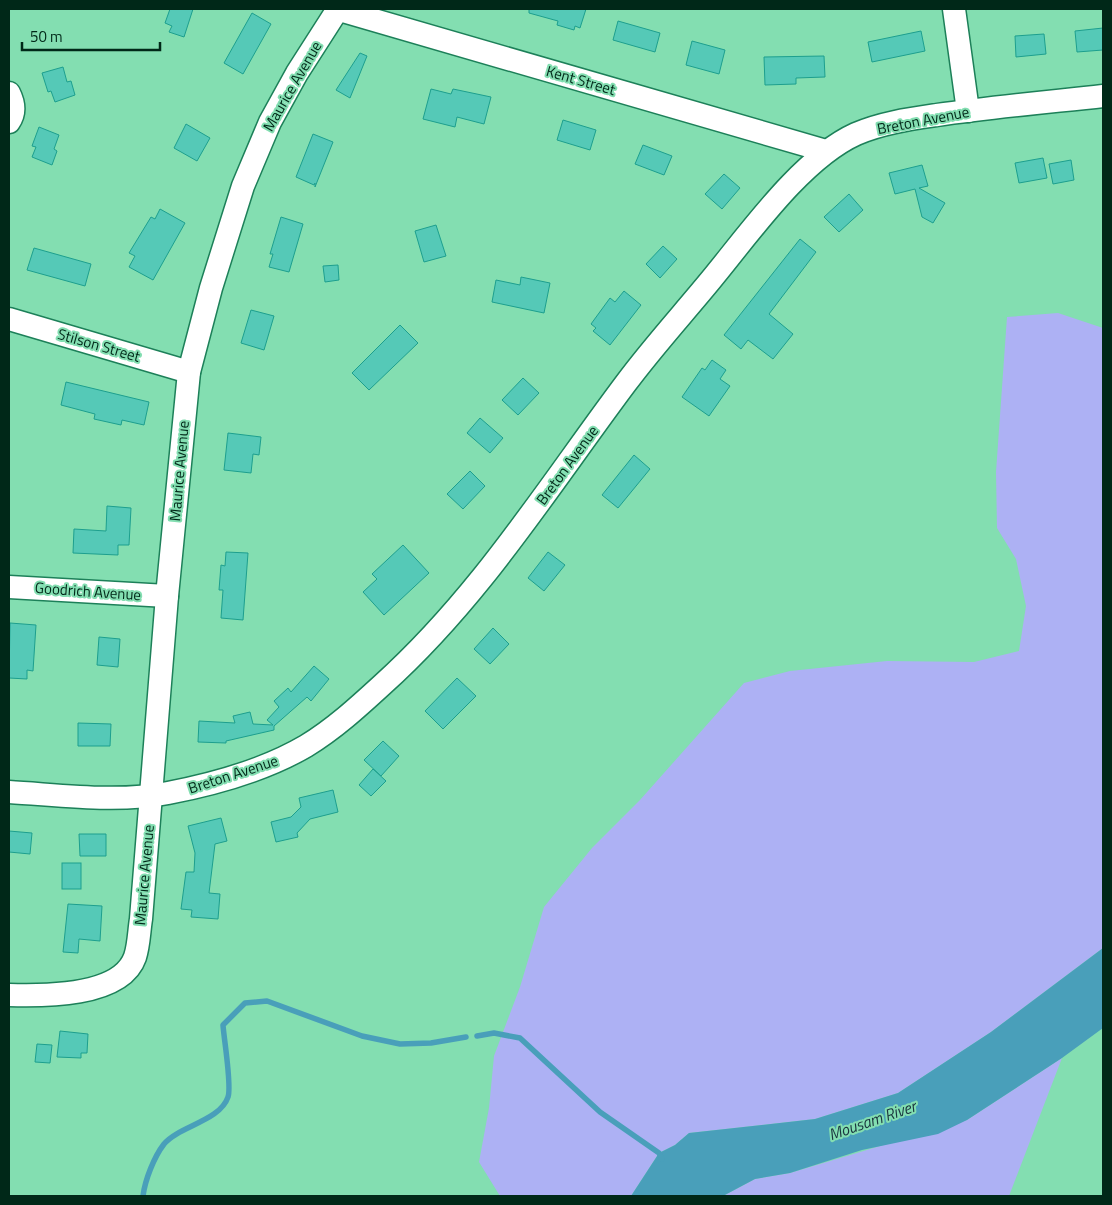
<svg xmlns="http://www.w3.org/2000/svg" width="1112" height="1205" font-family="'Titillium Web',sans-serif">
<rect width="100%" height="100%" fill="#83deb1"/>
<g fill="#adb1f4">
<polygon points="1058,313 1103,328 1103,948 991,1032 898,1093 815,1119 689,1133 675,1145 659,1153 631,1196 500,1196 479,1162 489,1108 494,1056 520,987 544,907 592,848 640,800 744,683 790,671 887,661 974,662 1019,651 1026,606 1016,559 997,528 996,472 1007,317"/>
<polygon points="1062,1058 1009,1196 723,1196 755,1179 790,1173 967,1120"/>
</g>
<polygon fill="#499fba" points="1103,948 1103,1028 1062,1058 967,1120 938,1134 862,1150 790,1173 755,1179 723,1196 631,1196 659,1153 675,1145 689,1133 815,1119 898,1093 991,1032"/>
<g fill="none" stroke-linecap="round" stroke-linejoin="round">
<g stroke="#499fba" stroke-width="5.5">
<polyline points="477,1036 494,1033 520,1038 600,1112 659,1153 662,1159"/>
<path d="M143,1196C145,1180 154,1157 164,1144C179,1126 220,1121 228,1097C232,1086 224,1040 223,1025L245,1003L267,1001L362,1036L400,1044L431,1043L466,1037"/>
</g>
</g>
<g fill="#55c9b7" stroke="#1d9f8e">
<polygon points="170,9 193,9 184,37 169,32 172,26 165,23"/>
<polygon points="529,9 586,9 580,28 575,26 574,30 557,25 558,21 529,13"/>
<polygon points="252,13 271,24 243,74 224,63"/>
<polygon points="618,21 660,33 655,52 613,40"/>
<polygon points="1103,28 1103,50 1077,52 1075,31"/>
<polygon points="921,31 925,51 872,62 868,42"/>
<polygon points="1044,34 1046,54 1016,57 1015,36"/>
<polygon points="692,41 725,50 719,74 686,65"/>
<polygon points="360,53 367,56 350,98 336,90"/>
<polygon points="824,56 825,77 796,78 796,84 765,85 764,57"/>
<polygon points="63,67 67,82 71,81 75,95 55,102 51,91 48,92 42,73"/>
<polygon points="431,89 451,94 453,89 491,97 484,124 457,117 455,127 423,119"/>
<polygon points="563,120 596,130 590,150 557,140"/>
<polygon points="186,124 210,138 197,161 174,148"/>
<polygon points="39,127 59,135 54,149 57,151 52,165 32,157 36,147 32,146"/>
<polygon points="313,134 333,142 315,187 315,183 314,185 296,177"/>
<polygon points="643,145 672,156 664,175 635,164"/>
<polygon points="1043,158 1047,178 1019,183 1015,163"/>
<polygon points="1071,160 1074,180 1053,184 1049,164"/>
<polygon points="922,165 928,186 919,188 945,203 933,223 922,217 915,189 895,194 889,173"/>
<polygon points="724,174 740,188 722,209 705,194"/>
<polygon points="849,194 863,210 839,232 824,217"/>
<polygon points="160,209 185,223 153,280 129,267 135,256 129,253 151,217 155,219"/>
<polygon points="281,217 303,224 289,272 269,267 273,254 270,254"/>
<polygon points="436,225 446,256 424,262 415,231"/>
<polygon points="800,239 816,252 769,314 793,334 773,359 748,340 741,349 724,335"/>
<polygon points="663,246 677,259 660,278 646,264"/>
<polygon points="34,248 91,264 85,286 27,270"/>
<polygon points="338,265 339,280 325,282 323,266"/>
<polygon points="521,277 550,283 544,313 492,302 496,280 520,285"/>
<polygon points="624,291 641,305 610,345 593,331 596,328 591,324 610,298 615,302"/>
<polygon points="251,310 274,316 264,350 241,343"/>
<polygon points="400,325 418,343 369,390 352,373"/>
<polygon points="712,360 726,370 720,379 730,386 709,416 682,397 702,368 705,370"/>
<polygon points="523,378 539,393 518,415 502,400"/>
<polygon points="66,382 149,402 144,425 122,420 121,425 94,419 95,414 61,405"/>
<polygon points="480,418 503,438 490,453 467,433"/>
<polygon points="228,433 261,437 259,455 253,454 251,473 224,470"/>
<polygon points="634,455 650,469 618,508 602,495"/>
<polygon points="470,471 485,486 463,509 447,494"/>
<polygon points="107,506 131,508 129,545 118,545 118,555 73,553 74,529 106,531"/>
<polygon points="403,545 429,573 384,615 363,592 377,579 372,574"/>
<polygon points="226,552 248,553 243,620 221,618 223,590 219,590 221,565 225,566"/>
<polygon points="548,552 565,565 544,591 528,578"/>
<polygon points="10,623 36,625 33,671 27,670 27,679 9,678"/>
<polygon points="493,628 509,644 490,664 474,649"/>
<polygon points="99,637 120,639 118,667 97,665"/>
<polygon points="314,666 329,679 311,701 307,697 274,726 274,730 226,741 226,743 198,742 199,721 235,723 233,716 250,712 253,724 273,725 267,720 279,707 274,701 288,688 291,692"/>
<polygon points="457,678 476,696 443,729 425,711"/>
<polygon points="78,723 111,724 110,746 78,746"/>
<polygon points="383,741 399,756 381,776 364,760"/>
<polygon points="373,769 386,781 371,796 359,785"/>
<polygon points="333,790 338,812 310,819 297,833 298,837 276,842 271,822 291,817 301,807 299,798"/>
<polygon points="221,818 227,841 215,844 209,893 220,894 218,919 191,917 192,910 181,909 186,872 194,872 195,853 188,826"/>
<polygon points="9,831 32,833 30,854 9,852"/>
<polygon points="79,834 106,834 106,856 80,856"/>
<rect x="62" y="863" width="19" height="26"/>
<polygon points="68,904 102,906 100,941 79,939 78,953 63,952"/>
<polygon points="60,1031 88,1034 87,1053 81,1053 81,1058 57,1057"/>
<polygon points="37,1044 52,1045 50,1063 35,1062"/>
</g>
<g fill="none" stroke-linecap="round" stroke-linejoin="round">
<g stroke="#1d8059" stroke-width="25">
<g id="street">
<polyline points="336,9 826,151"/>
<polyline points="954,9 968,111"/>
<path d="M9,93C14,103 16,112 9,122"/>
<polyline points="9,319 189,372"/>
<polyline points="9,587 167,596"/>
<path d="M9,792C61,795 117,803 168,793C215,784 265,770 306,746C334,729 358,707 382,685C480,597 548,487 626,383C652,348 682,315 710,281C749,234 801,159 856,134C881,123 910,119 937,115C992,107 1048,102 1103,96"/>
<path d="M9,995C42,996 121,997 135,957C139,945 139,931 141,919L167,596L189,372L211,288L243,186L270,122L297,73L338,9"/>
</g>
</g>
<use href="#street" stroke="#fff" stroke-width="22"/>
</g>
<g text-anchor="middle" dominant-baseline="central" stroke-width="4" stroke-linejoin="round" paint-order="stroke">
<g font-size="15" fill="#002818" stroke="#83deb1">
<text transform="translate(581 80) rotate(16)">Kent Street</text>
<text transform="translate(292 86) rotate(-60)">Maurice Avenue</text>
<text transform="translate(923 120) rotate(-11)">Breton Avenue</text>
<text transform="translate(99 345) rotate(16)">Stilson Street</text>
<text transform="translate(567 465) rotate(-54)">Breton Avenue</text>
<text transform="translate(179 471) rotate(-85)">Maurice Avenue</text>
<text transform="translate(88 591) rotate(4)">Goodrich Avenue</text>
<text transform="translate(233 774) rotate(-18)">Breton Avenue</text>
<text transform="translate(144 875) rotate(-85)">Maurice Avenue</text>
</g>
<g font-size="16" font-style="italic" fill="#1a353e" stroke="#83deb1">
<text transform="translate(872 1120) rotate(-19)">Mousam River</text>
</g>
</g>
<rect width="1112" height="1205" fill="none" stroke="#002818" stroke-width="20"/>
<path d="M22 42v8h138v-8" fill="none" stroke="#002818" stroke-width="2.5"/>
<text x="30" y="42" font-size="15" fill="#002818" stroke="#83deb1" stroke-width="4" paint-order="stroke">50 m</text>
</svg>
